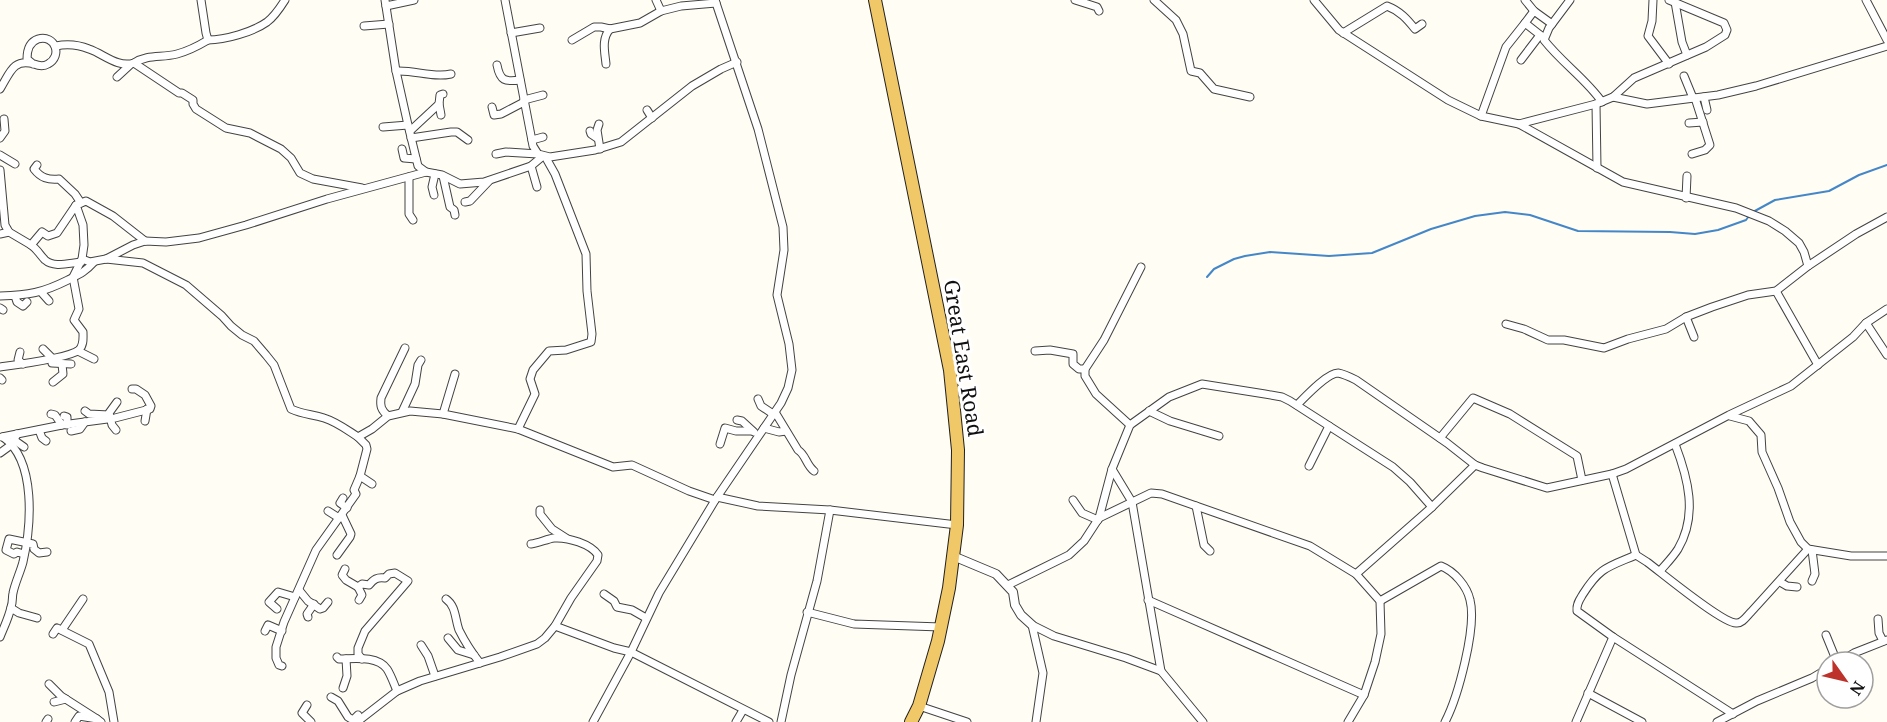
<svg xmlns="http://www.w3.org/2000/svg" width="1887" height="722" font-family="'Noto Serif',serif">
<rect width="100%" height="100%" fill="#fffdf4"/>
<g fill="none" stroke-linecap="round" stroke-linejoin="round">
<g stroke="#4487c9" stroke-width="2">
<polyline points="1753,212 1775,200 1829,191 1859,175 1887,165"/>
<polyline points="1207,277 1214,269 1234,259 1245,256 1270,252 1329,256 1372,253 1431,229 1475,216 1505,212 1530,215 1578,231 1670,232 1695,234 1718,230 1746,220 1749,216"/>
</g>
<g stroke="#434343" stroke-width="9">
<g id="minor">
<path d="M201,0L206,33L208,40C225,40 253,32 267,22C275,16 280,8 285,0"/>
<polyline points="385,0 396,71 408,125 418,166 426,172"/>
<polyline points="505,0 533,146 538,154 550,157 595,150 621,142 692,86 721,69 737,62"/>
<polyline points="656,0 661,11 681,6 716,3"/>
<polyline points="1075,0 1097,7 1099,11"/>
<polyline points="1154,0 1176,20 1183,34 1191,71 1200,73 1214,89 1250,97"/>
<polyline points="1314,0 1339,30 1448,100 1481,116 1519,124 1623,182 1736,208 1769,221 1785,231 1799,243 1804,252 1808,266"/>
<polyline points="1525,0 1534,11"/>
<path d="M1570,0L1549,28L1544,40C1562,63 1586,79 1602,102"/>
<polyline points="1653,0 1652,21 1648,36 1669,64"/>
<polyline points="1866,0 1887,40"/>
<polyline points="1675,2 1682,42 1687,55"/>
<polyline points="386,6 414,0"/>
<polyline points="364,26 389,24"/>
<polyline points="511,33 540,28"/>
<path d="M1343,33L1387,6C1400,11 1407,19 1415,29L1422,24"/>
<polyline points="1544,38 1525,23 1534,11 1552,24"/>
<polyline points="572,40 594,27 601,27 610,29 640,23 661,11"/>
<path d="M56,46C66,44 79,45 89,49C104,54 117,68 134,63L179,93H182L193,100V104L196,109L226,128L250,133L281,149L291,158L300,173L313,179L362,188"/>
<polyline points="1521,60 1540,35"/>
<path d="M134,63C148,54 161,58 177,54C188,51 198,46 208,40"/>
<path d="M606,64C605,53 601,39 610,29"/>
<path d="M497,65C500,81 505,82 520,80"/>
<path d="M396,71C416,70 432,78 451,74"/>
<polyline points="1684,76 1693,98"/>
<polyline points="117,77 130,65"/>
<path d="M0,89C10,73 13,58 34,64C39,66 43,67 48,64C63,56 55,34 38,39C29,42 27,51 27,59L33,64"/>
<polyline points="1613,97 1634,78 1706,47 1725,35 1727,30 1724,23 1669,0"/>
<polyline points="1704,97 1707,110"/>
<polyline points="524,100 543,95"/>
<polyline points="439,104 441,115"/>
<polyline points="1596,104 1597,168"/>
<polyline points="492,107 494,115 501,114 524,102"/>
<polyline points="647,110 652,118"/>
<polyline points="1481,116 1506,47 1525,23"/>
<polyline points="1689,123 1703,122"/>
<polyline points="599,124 597,130 600,149"/>
<polyline points="1519,124 1596,104 1613,97 1647,104 1718,95 1756,86 1887,46"/>
<polyline points="383,127 408,125"/>
<polyline points="410,131 439,104 440,95 443,94"/>
<polyline points="590,131 591,134 597,138"/>
<polyline points="0,138 5,131 4,119"/>
<polyline points="411,138 451,132 457,132 468,140"/>
<polyline points="532,140 543,137"/>
<polyline points="402,149 404,158 416,159"/>
<polyline points="496,154 506,152 538,154"/>
<polyline points="1692,154 1705,150 1710,145 1695,98"/>
<polyline points="0,155 15,164"/>
<path d="M37,165L34,169C41,178 48,180 59,179L75,194L81,203"/>
<polyline points="531,166 537,187"/>
<polyline points="0,170 5,225 9,232 31,245 42,232 48,236 57,233 76,205 86,201 113,216 145,241"/>
<polyline points="443,176 450,207 454,210 455,215"/>
<polyline points="409,177 409,214 413,220"/>
<polyline points="434,195 432,187 435,174"/>
<polyline points="1686,198 1687,176"/>
<polyline points="465,202 470,201 489,181"/>
<polyline points="0,234 9,232"/>
<path d="M31,245C37,249 40,255 45,260C54,268 69,263 81,262"/>
<path d="M82,259L90,262L106,259L143,263L186,285L222,316L231,326L242,335L254,341L266,355L274,365L291,409C304,415 312,414 324,418C337,422 347,430 358,437L372,429L388,416L410,411L443,414L518,429L613,467L632,465L689,491L715,500"/>
<polyline points="106,259 133,245 145,241 166,242 199,238 246,225 327,199 426,172 442,175 460,184 484,182 531,166 543,156"/>
<polyline points="1776,291 1818,365"/>
<polyline points="41,292 49,301"/>
<path d="M0,296C29,295 42,293 68,280C80,274 85,272 94,262"/>
<polyline points="15,296 17,302 23,306 27,302"/>
<polyline points="0,308 3,310"/>
<polyline points="1686,317 1694,337"/>
<polyline points="1866,323 1887,355"/>
<polyline points="1506,324 1524,329 1548,340 1564,340 1604,348 1628,339 1666,329 1686,317 1712,307 1748,295 1776,291 1808,266 1856,234 1887,217"/>
<polyline points="43,349 52,358 52,363 71,364"/>
<polyline points="78,351 94,359"/>
<polyline points="1035,351 1050,350 1073,354 1073,364 1079,369 1085,369"/>
<polyline points="20,352 18,360 23,364"/>
<path d="M0,367C15,365 69,358 79,350C84,345 83,338 83,332L74,320L79,309L73,277L82,259L84,245L83,225L76,205"/>
<polyline points="0,378 2,380"/>
<polyline points="53,382 63,374 62,364"/>
<polyline points="758,399 761,406 773,414"/>
<path d="M1297,405C1305,397 1327,373 1338,373C1344,374 1350,377 1356,380L1447,443L1475,465L1483,468L1547,488L1612,474L1626,469L1729,415L1791,386L1853,337L1866,323L1887,309"/>
<polyline points="85,411 89,414 109,415"/>
<polyline points="1149,411 1170,421 1219,436"/>
<polyline points="402,412 415,384 418,365 421,360"/>
<path d="M775,412L798,450C806,455 806,465 814,471"/>
<polyline points="51,414 55,415 62,425"/>
<polyline points="443,414 455,374"/>
<polyline points="64,416 67,417 67,425"/>
<path d="M388,416C381,410 380,406 381,398L405,348"/>
<polyline points="1730,416 1749,421 1761,435 1762,452 1778,488 1790,522 1801,542 1808,549 1851,556 1887,556"/>
<polyline points="737,420 742,421 754,432"/>
<polyline points="145,421 147,409"/>
<polyline points="1130,425 1096,394 1085,376 1085,369 1104,340 1141,267"/>
<polyline points="764,428 779,432 786,431"/>
<polyline points="518,429 535,394 530,379 533,370 549,351 566,350 591,342 592,334 587,291 586,254 555,174 546,158"/>
<polyline points="39,430 42,438 46,441"/>
<polyline points="116,430 112,425 109,413 117,402"/>
<polyline points="71,431 80,429 85,422"/>
<polyline points="2,437 62,425 115,418 150,409 151,406 145,395 136,389 132,389"/>
<polyline points="358,437 366,445 367,449 360,476 372,484"/>
<polyline points="1440,438 1473,398 1510,414 1577,456 1582,480"/>
<polyline points="14,440 24,447"/>
<polyline points="720,444 725,428 736,431 752,431"/>
<polyline points="0,453 11,445 17,434"/>
<polyline points="1309,466 1329,426"/>
<polyline points="1112,469 1132,502 1161,671"/>
<path d="M1612,474L1636,555L1647,562C1662,573 1722,623 1736,623C1742,624 1747,616 1751,612L1808,549"/>
<polyline points="717,497 758,506 830,510 957,525"/>
<polyline points="343,498 340,503 347,508"/>
<polyline points="1073,500 1082,513 1098,520"/>
<polyline points="1196,506 1204,545 1210,551"/>
<polyline points="540,510 540,514 552,529 566,538"/>
<polyline points="328,511 339,518"/>
<polyline points="1099,518 1151,493 1162,494 1310,546 1356,574 1380,601 1381,634 1375,662 1364,695 1348,722"/>
<polyline points="1812,550 1815,574 1812,581"/>
<polyline points="24,554 17,552 14,554 6,550 9,539 33,544 34,549 39,553 47,552"/>
<polyline points="337,555 350,537 351,534 342,515"/>
<path d="M1636,555C1608,567 1600,567 1583,594C1580,599 1576,604 1577,611L1613,637L1733,714"/>
<path d="M345,569L342,575L346,580L358,587L362,584L369,585C374,579 377,577 385,578L389,574L395,573L408,581L365,631L358,648V654L362,659"/>
<path d="M1660,571C1666,564 1673,557 1678,549C1698,515 1688,478 1675,444"/>
<polyline points="1356,574 1432,507 1475,465"/>
<polyline points="1780,582 1787,586 1797,587"/>
<polyline points="1008,585 1069,555 1084,541 1099,518 1112,469 1130,425 1169,397 1202,384 1265,394 1282,397 1290,401 1393,467 1410,482 1432,507"/>
<polyline points="358,587 362,595 359,600"/>
<polyline points="299,590 308,601 320,609 323,608 328,602"/>
<polyline points="604,594 614,601 617,607 632,610 646,618"/>
<path d="M446,599C456,606 455,619 459,630C465,642 472,653 480,663"/>
<polyline points="1148,600 1364,695"/>
<path d="M1380,601L1441,566C1454,571 1467,586 1470,600C1477,627 1458,697 1445,722"/>
<polyline points="11,608 19,613 37,618"/>
<polyline points="277,609 269,602 278,592 295,597"/>
<polyline points="807,612 854,624 941,627"/>
<polyline points="308,617 307,614 314,604"/>
<polyline points="1878,619 1879,633 1883,641"/>
<polyline points="1032,625 1054,636 1126,658 1161,671 1203,722"/>
<polyline points="1032,625 1043,673 1036,722"/>
<polyline points="555,626 614,648 631,652 769,722"/>
<polyline points="62,630 83,599"/>
<polyline points="265,631 268,625 282,631"/>
<polyline points="53,634 57,628 89,644 109,692 114,722"/>
<polyline points="1826,635 1837,662"/>
<path d="M0,637C4,627 9,617 11,607C13,602 12,597 13,593C15,583 20,573 23,562C31,527 37,461 3,437"/>
<polyline points="448,638 458,650 474,655"/>
<polyline points="421,645 428,656 435,676"/>
<path d="M337,657L339,659C353,659 377,655 387,669C391,675 394,684 397,691"/>
<polyline points="1839,662 1854,653 1887,640"/>
<polyline points="282,666 279,665 276,658 276,647 284,622 316,550 356,494 354,490 360,476"/>
<polyline points="49,684 61,696 97,719"/>
<polyline points="343,688 347,676 346,659"/>
<polyline points="1588,693 1642,722"/>
<polyline points="331,697 338,701 348,717 353,720 358,715"/>
<polyline points="54,702 66,699"/>
<polyline points="307,705 302,713 311,722"/>
<polyline points="919,706 967,722"/>
<polyline points="46,722 48,719"/>
<polyline points="75,722 79,716 97,719 101,722"/>
<path d="M357,722L397,691L420,681L500,657L537,644L545,638L555,626L571,598L597,561L598,555C591,544 568,537 554,538C547,539 539,543 531,544"/>
<polyline points="593,722 631,652 659,593 717,497 781,403 788,388 792,370 789,344 777,295 784,250 783,227 758,129 715,0"/>
<polyline points="736,722 743,710"/>
<polyline points="781,722 791,675 817,581 830,510"/>
<polyline points="1576,722 1613,637"/>
<polyline points="1717,722 1757,701 1812,678 1827,669"/>
</g>
</g>
<g stroke="#434343" stroke-width="10">
<polyline id="tertiary" points="953,556 996,574 1013,592 1015,605 1021,615 1032,625"/>
</g>
<g stroke="#212121" stroke-width="14">
<polyline id="trunk" points="875,0 950,370 958,450 957,525 949,588 938,641 919,706 911,722"/>
</g>
<use href="#minor" stroke="#fff" stroke-width="7"/>
<use href="#tertiary" stroke="#fff" stroke-width="8"/>
<use href="#trunk" stroke="#f1c868" stroke-width="12"/>
</g>
<g text-anchor="middle" dominant-baseline="central" stroke-width="6" stroke-linejoin="round" paint-order="stroke">
<g font-size="21" fill="#101010" stroke="#fff">
<text transform="translate(964 358) rotate(81)">Great East Road</text>
</g>
</g>
<g transform="translate(1845 680) rotate(124)"><circle r="28" fill="#ffffff" stroke="#9f9f9f" stroke-width="1.5"/>
<path d="M0-4.5L10 22L0 15L-10 22Z" fill="#bd332c"/>
<text y="-9" font-size="16" font-weight="bold" text-anchor="middle" fill="#101010">N</text>
</g>
</svg>
